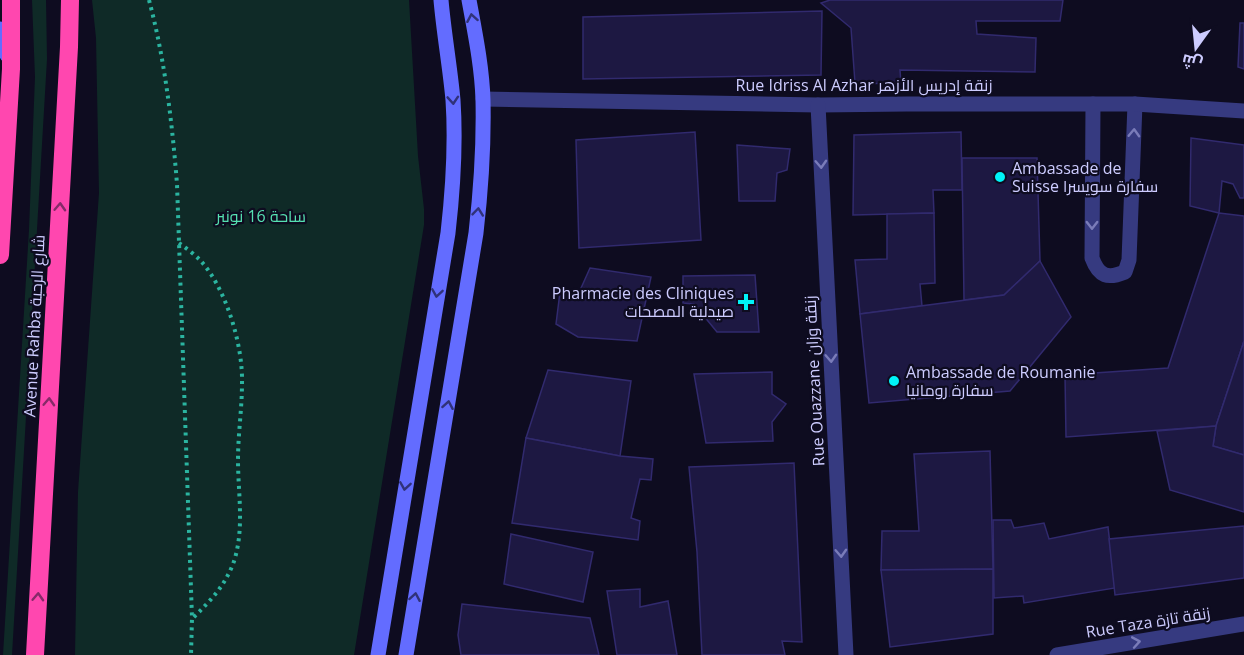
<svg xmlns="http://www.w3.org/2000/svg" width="1244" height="655" font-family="'Open Sans',Cairo,sans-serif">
<rect width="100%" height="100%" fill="#0e0c20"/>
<g fill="#0f2a27">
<polygon points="32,0 46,0 47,59 12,655 3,655 29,230 35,77"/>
<polygon points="92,0 409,0 418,156 424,209 424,225 354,655 75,655 78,492 99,193 96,38"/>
</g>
<g fill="#1d1842" stroke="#312a6e" stroke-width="1.5">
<polygon points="830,0 1063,0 1060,21 976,21 977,34 1036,38 1035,72 900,70 901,84 855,83 851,28 821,3"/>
<polygon points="822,11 821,75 583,79 583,17"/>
<polygon points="1240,23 1244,23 1244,69 1238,67"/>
<polygon points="695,132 701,240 579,248 576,140"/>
<polygon points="961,132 962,190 933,190 934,213 853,215 854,135"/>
<polygon points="1191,138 1244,145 1244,198 1240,198 1233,184 1222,181 1219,213 1190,206"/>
<polygon points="737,145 790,149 787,170 777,173 775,201 739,201"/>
<polygon points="962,158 1037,158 1040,261 1004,295 964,300"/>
<polygon points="934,213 935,283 920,284 922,306 860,314 855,260 887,259 887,214"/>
<polygon points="1219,213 1244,216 1244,341 1216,426 1066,437 1065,375 1168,368"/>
<polygon points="1040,261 1071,317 1010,391 869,403 860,314 1004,295"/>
<polygon points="590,268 651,277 637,341 578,337 556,324 560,292 577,297"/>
<polygon points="755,275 759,332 717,332 694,304 683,303 683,276"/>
<polygon points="1244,341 1244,455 1213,446 1216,426"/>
<polygon points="548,370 631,381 620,456 526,438"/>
<polygon points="772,372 772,394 786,404 772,422 773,441 706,443 694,374"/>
<polygon points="1216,426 1213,446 1244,455 1244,512 1170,490 1157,431"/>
<polygon points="526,438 620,456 653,459 651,480 640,479 631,518 640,521 638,540 512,523"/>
<polygon points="990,451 993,569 881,570 882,531 919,531 914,454"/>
<polygon points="794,463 802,642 782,641 785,655 702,655 697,552 689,467"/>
<polygon points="993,520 1011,520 1014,528 1044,523 1049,539 1108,527 1115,588 1024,603 1023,596 994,598"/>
<polygon points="1244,526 1244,578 1115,595 1109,539"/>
<polygon points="511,534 593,552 583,602 504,584"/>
<polygon points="993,569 993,634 890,647 881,570"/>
<polygon points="640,589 640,607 668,601 677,655 617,655 607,591"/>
<polygon points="462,604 590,618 599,655 461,655 458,635"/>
</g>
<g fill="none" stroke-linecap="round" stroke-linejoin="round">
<g stroke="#2bb4a0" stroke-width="4" stroke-dasharray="3 4.5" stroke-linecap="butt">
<path d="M149,0C165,60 172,122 177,184L192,618L191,655"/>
<path d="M179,243C186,248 194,254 200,260C226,288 243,345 242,383C242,409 238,434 238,460C238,494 245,531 233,564C224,587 210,601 193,618"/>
</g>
<path stroke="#363a80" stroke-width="15" d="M1093,104L1092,258C1099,277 1108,279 1125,272L1129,260L1135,104"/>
<g stroke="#363a80" stroke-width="15">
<polyline points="483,99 818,105 907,104 1135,104 1244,111"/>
<polyline points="818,105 846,655"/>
<polyline points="1057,655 1244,624"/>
</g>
<g stroke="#636cff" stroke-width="15">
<polyline points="0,29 7,55"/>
<path d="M378,655L448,233C453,189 456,145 453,100C450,67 444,34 441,0"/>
<path d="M406,655L476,233C481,189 484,145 483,100C482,67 475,33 469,0"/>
</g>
<g stroke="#ff47af" stroke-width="18">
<polyline points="0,255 11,69 11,0"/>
<polyline points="35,655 69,47 70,0"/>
</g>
</g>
<defs><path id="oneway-chevron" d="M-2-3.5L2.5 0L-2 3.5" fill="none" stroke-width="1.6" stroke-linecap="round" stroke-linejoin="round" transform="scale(1.5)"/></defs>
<g stroke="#303279">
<use href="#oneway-chevron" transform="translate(472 18) rotate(-100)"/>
<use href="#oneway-chevron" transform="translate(453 100) rotate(86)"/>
<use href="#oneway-chevron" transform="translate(478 212) rotate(-84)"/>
<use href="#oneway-chevron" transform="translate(437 293) rotate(99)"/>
<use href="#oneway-chevron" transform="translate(448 405) rotate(-80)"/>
<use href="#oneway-chevron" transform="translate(405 486) rotate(99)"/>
<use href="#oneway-chevron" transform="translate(415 597) rotate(-80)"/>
</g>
<g stroke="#7a7cb9">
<use href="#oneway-chevron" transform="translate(1134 133) rotate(-88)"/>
<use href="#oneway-chevron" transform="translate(821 164) rotate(87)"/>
<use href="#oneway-chevron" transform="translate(1092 225) rotate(90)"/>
<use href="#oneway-chevron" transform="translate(831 358) rotate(87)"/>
<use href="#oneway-chevron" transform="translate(841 553) rotate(87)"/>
<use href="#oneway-chevron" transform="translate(1136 642) rotate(-10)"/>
</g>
<g stroke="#862a68">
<use href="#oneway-chevron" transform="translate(60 207) rotate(-87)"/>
<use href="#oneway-chevron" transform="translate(49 402) rotate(-87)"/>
<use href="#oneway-chevron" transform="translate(38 597) rotate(-87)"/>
</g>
<g fill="#00f3f7" stroke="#0e0c20" stroke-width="2">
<circle cx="1000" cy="177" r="6"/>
<path d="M743 293h6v6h6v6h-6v6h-6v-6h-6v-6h6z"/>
<circle cx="894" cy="381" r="6"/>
</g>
<g text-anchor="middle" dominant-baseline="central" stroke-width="4.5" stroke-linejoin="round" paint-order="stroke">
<g font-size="16" fill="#cdccff" stroke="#0e0c20">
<text x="864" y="85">Rue Idriss Al Azhar زنقة إدريس الأزهر</text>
<text transform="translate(34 326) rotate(-87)">Avenue Rahba شارع الرحبة</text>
<text transform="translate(814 381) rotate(-93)">Rue Ouazzane زنقة وزان</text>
<text transform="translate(1148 622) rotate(-9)">Rue Taza زنقة تازة</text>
</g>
<g font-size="16" fill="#cdccff" stroke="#0e0c20" text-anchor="start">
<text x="1012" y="168">Ambassade de<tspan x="1012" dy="18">Suisse سفارة سويسرا</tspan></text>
<text x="734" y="293" text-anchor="end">Pharmacie des Cliniques<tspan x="734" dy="18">صيدلية المصحات</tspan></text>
<text x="906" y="372">Ambassade de Roumanie<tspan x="906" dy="18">سفارة رومانيا</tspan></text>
</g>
<g font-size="16" fill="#56e1b2" stroke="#0e0c20">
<text x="261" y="216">ساحة 16 نونبر</text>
</g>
</g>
<g transform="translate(1196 48) rotate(195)" stroke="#0e0c20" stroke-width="4.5" paint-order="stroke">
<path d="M0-4.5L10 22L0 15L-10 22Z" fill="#cdccff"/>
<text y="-9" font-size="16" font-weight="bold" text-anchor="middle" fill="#cdccff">ش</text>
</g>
</svg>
